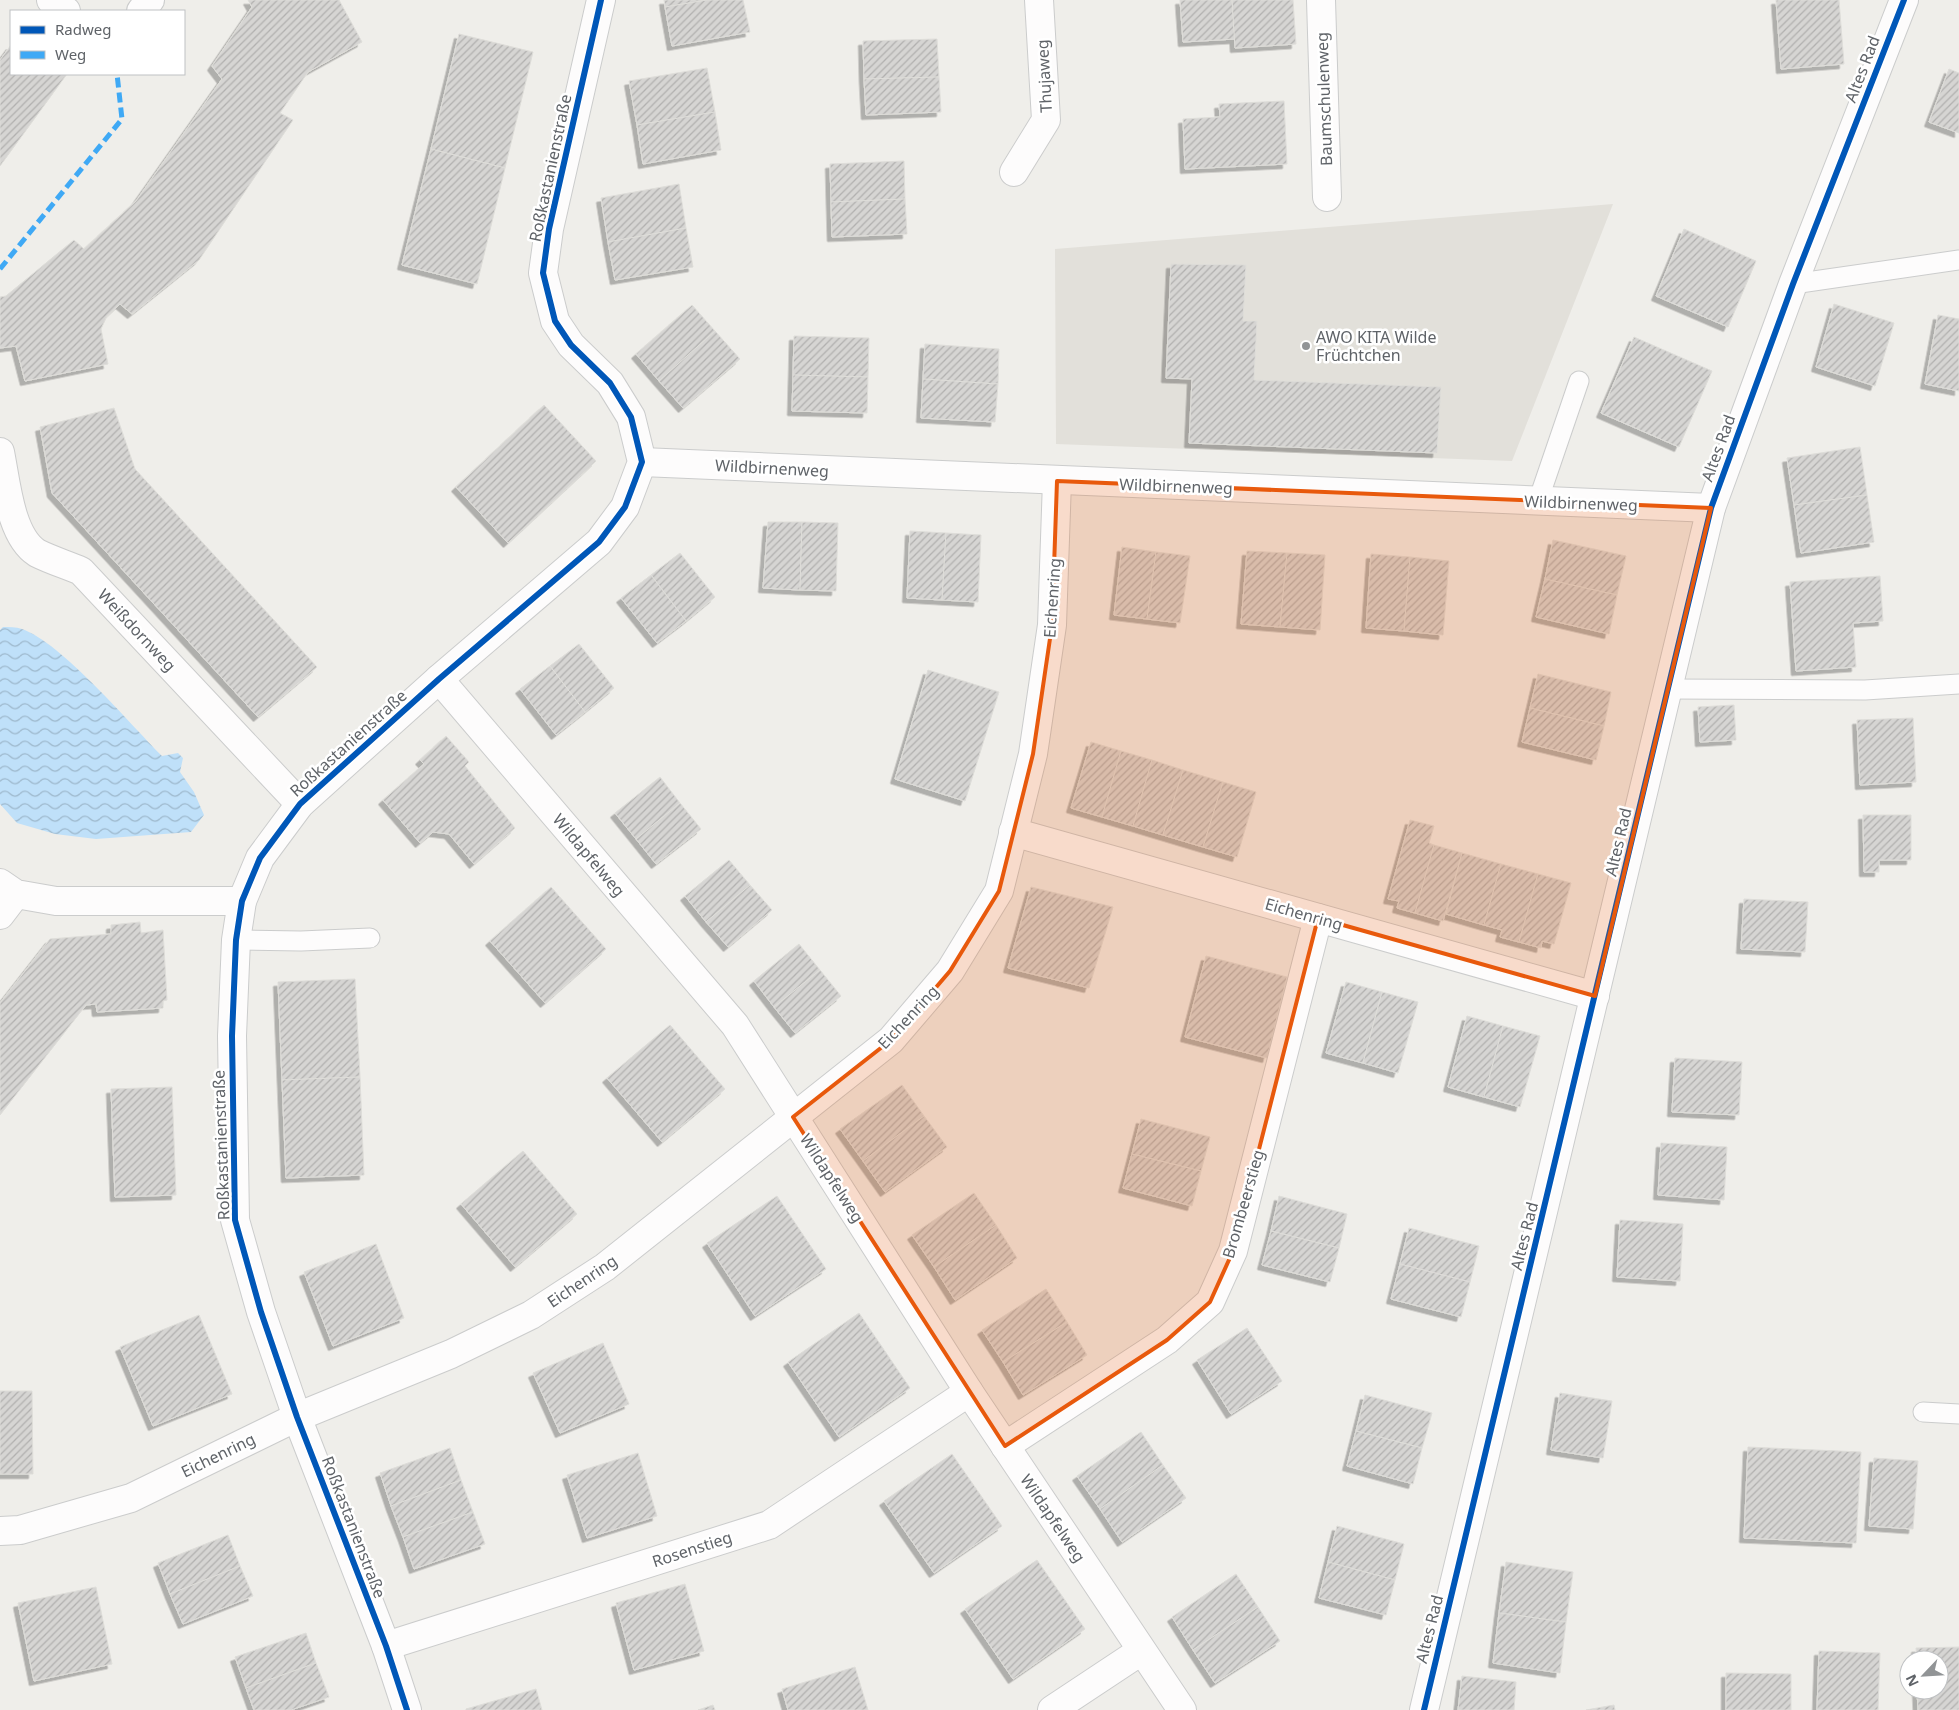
<svg xmlns="http://www.w3.org/2000/svg" width="1959" height="1710" font-family="'Noto Sans',sans-serif">
<defs>
<pattern id="water-waves" width="16" height="10" patternUnits="userSpaceOnUse" patternTransform="scale(1.25)"><rect width="16" height="10" fill="#bfe0f9"/><path d="M0 5q4-4 8 0t8 0" fill="none" stroke="#9eb9cd"/></pattern>
<pattern id="building-hatch" width="6" height="6" patternUnits="userSpaceOnUse" patternTransform="scale(1.25)"><rect width="6" height="6" fill="#d6d5d3"/><path d="M-1 1l2-2M0 6l6-6M5 7l2-2" fill="none" stroke="#b1b0af"/></pattern>
<filter id="shadow"><feDropShadow dx="-4.5" dy="4.5" stdDeviation="0" flood-color="#0004"/></filter>
</defs>
<rect width="100%" height="100%" fill="#efeeea"/>
<polygon fill="#e2e0da" points="1613,204 1512,461 1056,444 1055,249"/>
<path fill="url(#water-waves)" d="M3,627C9,627 16,627 22,629C62,643 130,724 162,756L178,753L183,758L180,772L194,792L204,815L191,832L96,839L55,834L17,823L0,804V630Z"/>
<g fill="url(#building-hatch)" stroke="#deddd9" filter="url(#shadow)">
<polygon points="248,0 339,0 362,42 308,72 280,113 293,120 199,260 132,314 120,304 107,316 101,329 108,364 25,381 16,346 0,348 0,297 6,296 74,240 84,249 136,201 222,79 212,66 252,7"/>
<polygon points="664,0 707,0 665,7"/>
<polygon points="707,0 743,0 750,32 672,46 665,7"/>
<polygon points="1180,0 1232,0 1235,39 1183,42"/>
<polygon points="1232,0 1293,0 1296,44 1235,48"/>
<polygon points="1776,0 1839,0 1844,64 1781,69"/>
<polygon points="459,34 533,52 505,168 431,149"/>
<polygon points="937,39 939,77 864,79 863,41"/>
<polygon points="11,45 11,74 67,74 0,166 0,60"/>
<polygon points="707,68 715,112 637,125 629,81"/>
<polygon points="1949,69 1959,73 1959,133 1929,122"/>
<polygon points="939,77 941,112 866,115 864,79"/>
<polygon points="1284,101 1287,164 1185,169 1183,119 1220,117 1219,104"/>
<polygon points="715,112 721,150 643,164 637,125"/>
<polygon points="431,149 505,168 477,284 402,265"/>
<polygon points="904,161 905,199 831,202 830,164"/>
<polygon points="679,184 686,228 608,242 601,198"/>
<polygon points="905,199 907,234 832,237 831,202"/>
<polygon points="686,228 693,267 615,280 608,242"/>
<polygon points="1684,229 1756,261 1728,327 1656,296"/>
<polygon points="1171,264 1246,265 1243,321 1257,321 1254,380 1441,387 1437,453 1189,443 1192,379 1166,378"/>
<polygon points="1834,304 1894,323 1875,386 1816,367"/>
<polygon points="692,305 715,331 659,381 636,354"/>
<polygon points="1938,315 1959,319 1959,391 1925,384"/>
<polygon points="715,331 740,359 683,408 659,381"/>
<polygon points="794,336 869,338 868,377 793,375"/>
<polygon points="1634,337 1712,371 1679,447 1601,413"/>
<polygon points="925,344 999,349 998,384 923,379"/>
<polygon points="793,375 868,377 867,413 792,411"/>
<polygon points="923,379 998,384 995,422 921,418"/>
<polygon points="544,405 596,461 508,543 456,487"/>
<polygon points="114,408 135,469 317,667 258,717 52,493 40,427"/>
<polygon points="1860,447 1867,495 1794,505 1787,458"/>
<polygon points="1867,495 1874,542 1801,553 1794,505"/>
<polygon points="768,522 802,522 800,590 763,588"/>
<polygon points="802,522 838,523 836,591 800,590"/>
<polygon points="910,531 946,533 942,600 907,598"/>
<polygon points="946,533 981,535 978,602 942,600"/>
<polygon points="1553,540 1626,556 1617,595 1545,579"/>
<polygon points="1122,547 1156,552 1147,619 1114,615"/>
<polygon points="1247,551 1287,553 1280,627 1241,624"/>
<polygon points="1156,552 1190,556 1180,623 1147,619"/>
<polygon points="680,553 715,597 686,621 651,575"/>
<polygon points="1287,553 1325,555 1320,630 1280,627"/>
<polygon points="1371,554 1410,557 1404,631 1366,628"/>
<polygon points="1410,557 1449,561 1443,635 1404,631"/>
<polygon points="651,575 686,621 657,643 621,598"/>
<polygon points="1880,576 1883,621 1853,623 1856,667 1796,671 1790,582"/>
<polygon points="1545,579 1617,595 1609,634 1536,617"/>
<polygon points="579,644 614,688 585,712 550,666"/>
<polygon points="550,666 585,712 556,735 520,689"/>
<polygon points="928,670 999,692 965,801 895,779"/>
<polygon points="1538,674 1611,692 1604,726 1530,708"/>
<polygon points="1734,705 1736,740 1700,742 1698,707"/>
<polygon points="1530,708 1604,726 1596,760 1522,742"/>
<polygon points="1913,718 1916,782 1860,785 1857,720"/>
<polygon points="446,736 469,762 465,766 515,828 474,864 449,834 433,832 420,843 383,800 424,764 420,760"/>
<polygon points="1091,742 1121,751 1102,817 1071,808"/>
<polygon points="1121,751 1152,760 1133,826 1102,817"/>
<polygon points="1152,760 1183,770 1163,835 1133,826"/>
<polygon points="1183,770 1223,782 1203,847 1163,835"/>
<polygon points="660,777 680,803 636,839 615,813"/>
<polygon points="1223,782 1256,792 1237,857 1203,847"/>
<polygon points="680,803 701,829 656,864 636,839"/>
<polygon points="1863,815 1911,815 1911,860 1879,860 1879,872 1864,872"/>
<polygon points="1410,820 1434,826 1429,843 1434,845 1415,913 1397,908 1399,901 1388,899"/>
<polygon points="1434,845 1462,853 1443,921 1415,913"/>
<polygon points="1462,853 1501,864 1484,925 1446,914"/>
<polygon points="729,860 750,885 706,922 685,896"/>
<polygon points="1501,864 1538,874 1519,942 1500,937 1502,930 1484,925"/>
<polygon points="1538,874 1571,883 1554,944 1542,941 1541,948 1519,942"/>
<polygon points="750,885 772,910 728,947 706,922"/>
<polygon points="551,887 606,949 545,1003 490,941"/>
<polygon points="1031,887 1113,907 1089,988 1008,968"/>
<polygon points="1744,899 1808,902 1805,952 1741,949"/>
<polygon points="140,922 141,933 163,930 167,1000 163,1001 163,1008 97,1012 96,1004 86,1005 0,1115 0,1003 50,939 111,934 111,925"/>
<polygon points="799,944 820,970 774,1007 754,981"/>
<polygon points="1206,956 1287,977 1267,1058 1185,1037"/>
<polygon points="820,970 841,996 795,1033 774,1007"/>
<polygon points="355,979 360,1077 282,1080 278,982"/>
<polygon points="1346,982 1382,992 1363,1063 1326,1053"/>
<polygon points="1382,992 1418,1002 1398,1073 1363,1063"/>
<polygon points="1467,1016 1503,1026 1484,1097 1448,1087"/>
<polygon points="670,1025 725,1089 662,1142 607,1078"/>
<polygon points="1503,1026 1540,1036 1520,1107 1484,1097"/>
<polygon points="1675,1058 1742,1062 1739,1115 1672,1112"/>
<polygon points="360,1077 364,1175 286,1178 282,1080"/>
<polygon points="902,1085 924,1116 863,1161 840,1129"/>
<polygon points="172,1087 176,1195 115,1197 111,1089"/>
<polygon points="924,1116 947,1147 885,1192 863,1161"/>
<polygon points="1141,1119 1210,1137 1201,1171 1132,1154"/>
<polygon points="1661,1143 1727,1147 1724,1200 1658,1195"/>
<polygon points="523,1151 577,1214 515,1267 461,1204"/>
<polygon points="1132,1154 1201,1171 1192,1206 1123,1188"/>
<polygon points="974,1193 996,1225 934,1267 912,1235"/>
<polygon points="777,1196 826,1269 755,1316 707,1243"/>
<polygon points="1279,1196 1347,1214 1339,1248 1271,1231"/>
<polygon points="1620,1220 1683,1224 1680,1281 1617,1277"/>
<polygon points="996,1225 1017,1258 955,1300 934,1267"/>
<polygon points="1409,1228 1479,1246 1470,1282 1400,1264"/>
<polygon points="1271,1231 1339,1248 1330,1282 1262,1265"/>
<polygon points="376,1244 404,1318 333,1346 304,1272"/>
<polygon points="1400,1264 1470,1282 1461,1317 1391,1299"/>
<polygon points="1046,1289 1067,1322 1003,1362 982,1330"/>
<polygon points="859,1313 910,1388 839,1437 788,1362"/>
<polygon points="199,1315 232,1394 153,1426 120,1347"/>
<polygon points="1067,1322 1087,1355 1023,1395 1003,1362"/>
<polygon points="1247,1328 1282,1381 1231,1414 1197,1360"/>
<polygon points="603,1343 629,1404 560,1433 533,1373"/>
<polygon points="0,1391 32,1391 33,1474 0,1474"/>
<polygon points="1560,1393 1612,1401 1603,1458 1551,1450"/>
<polygon points="1365,1395 1432,1413 1422,1448 1356,1431"/>
<polygon points="1356,1431 1422,1448 1413,1484 1347,1466"/>
<polygon points="1141,1432 1163,1465 1100,1509 1077,1476"/>
<polygon points="1748,1447 1861,1452 1856,1543 1744,1538"/>
<polygon points="450,1448 461,1480 391,1506 380,1473"/>
<polygon points="638,1453 657,1516 587,1538 567,1475"/>
<polygon points="952,1454 1002,1526 934,1573 884,1501"/>
<polygon points="1874,1458 1918,1461 1913,1529 1869,1526"/>
<polygon points="1163,1465 1186,1498 1122,1542 1100,1509"/>
<polygon points="461,1480 473,1512 403,1537 391,1506"/>
<polygon points="473,1512 485,1544 414,1569 403,1537"/>
<polygon points="1337,1526 1404,1544 1395,1580 1328,1562"/>
<polygon points="228,1535 240,1566 170,1594 158,1563"/>
<polygon points="1037,1560 1085,1629 1013,1679 965,1609"/>
<polygon points="1328,1562 1395,1580 1386,1615 1319,1598"/>
<polygon points="1506,1562 1573,1572 1566,1622 1499,1613"/>
<polygon points="240,1566 253,1596 183,1624 170,1594"/>
<polygon points="1236,1574 1258,1607 1193,1650 1172,1617"/>
<polygon points="685,1584 704,1651 634,1670 616,1603"/>
<polygon points="96,1587 112,1664 34,1681 18,1603"/>
<polygon points="1258,1607 1280,1641 1215,1683 1193,1650"/>
<polygon points="1499,1613 1566,1622 1560,1673 1493,1663"/>
<polygon points="306,1633 316,1663 246,1688 235,1657"/>
<polygon points="1959,1647 1959,1710 1918,1710 1917,1690 1939,1690 1939,1660 1917,1660 1916,1648"/>
<polygon points="1819,1651 1880,1653 1878,1710 1817,1710"/>
<polygon points="316,1663 329,1697 291,1710 254,1710 246,1688"/>
<polygon points="855,1667 868,1710 788,1710 782,1689"/>
<polygon points="1726,1673 1791,1674 1791,1710 1726,1710"/>
<polygon points="1462,1676 1516,1682 1514,1710 1458,1710"/>
<polygon points="536,1689 542,1710 466,1710 466,1709"/>
<polygon points="713,1705 715,1710 698,1710"/>
<polygon points="1614,1705 1615,1710 1586,1710"/>
</g>
<g fill="none" stroke-linecap="round" stroke-linejoin="round">
<g stroke="#cbcccc" stroke-width="21">
<g id="service">
<polyline points="1793,284 1959,260"/>
<polyline points="1538,501 1579,381"/>
<polyline points="1668,689 1865,690 1959,684"/>
<polyline points="236,940 301,941 370,938"/>
<polyline points="1923,1412 1959,1414"/>
</g>
</g>
<g stroke="#cbcccc" stroke-width="30">
<g id="minor">
<polyline points="51,0 66,11"/>
<polyline points="1321,0 1327,197"/>
<polyline points="141,11 150,0"/>
<polyline points="1014,172 1046,120 1039,0"/>
<path d="M0,452C6,481 10,536 37,553C51,560 67,565 81,571L300,804"/>
<polyline points="642,462 1711,508"/>
<polyline points="439,679 735,1025 969,1392 1182,1710"/>
<polyline points="1013,832 1595,996"/>
<polyline points="0,883 16,894 56,901 242,901"/>
<polyline points="0,915 16,894"/>
<polyline points="1005,1446 1167,1340 1210,1302 1233,1251 1318,918"/>
<polyline points="0,1531 20,1530 131,1498 297,1417 451,1354 531,1315 605,1267 891,1040 950,971 999,891 1033,754 1052,625 1057,481"/>
<polyline points="386,1646 769,1525 969,1392"/>
<polyline points="407,1710 386,1646 297,1417 261,1312 235,1220 232,1036 236,940 242,901 260,858 300,804 439,679 599,542 625,507 642,462 631,417 610,383 571,345 555,321 543,273 549,229 601,0"/>
<polyline points="1052,1710 1141,1651"/>
<polyline points="1424,1710 1711,508 1793,284 1904,0"/>
</g>
</g>
<use href="#service" stroke="#fdfcfc" stroke-width="19"/>
<use href="#minor" stroke="#fdfcfc" stroke-width="28"/>
<polyline stroke="#3fa9f5" stroke-width="5" stroke-dasharray="10 5" stroke-linecap="butt" points="0,269 122,119 117,74"/>
<g stroke="#fff" stroke-width="9">
<g id="cycleway">
<polyline points="407,1710 386,1646 297,1417 261,1312 235,1220 232,1036 236,940 242,901 260,858 300,804 439,679 599,542 625,507 642,462 631,417 610,383 571,345 555,321 543,273 549,229 601,0"/>
<polyline points="1424,1710 1711,508 1793,284 1904,0"/>
</g>
</g>
<use href="#cycleway" stroke="#0057b8" stroke-width="6"/>
</g>
<path fill="#e8590c" fill-opacity="0.2" stroke="#e8590c" stroke-width="4" stroke-linejoin="round" d="M1057,481L1711,508L1595,996L1318,918L1233,1251L1210,1302L1167,1340L1005,1446L793,1117L891,1040L950,971L999,891L1033,754L1052,625Z"/>
<circle fill="#919496" stroke="#fff" stroke-width="2" cx="1306" cy="346" r="5"/>
<g text-anchor="middle" dominant-baseline="central" stroke-width="5" stroke-linejoin="round" paint-order="stroke">
<g font-size="16" fill="#5f6368" stroke="#fff">
<text transform="translate(1862 69) rotate(-69)">Altes Rad</text>
<text transform="translate(1044 76) rotate(-93)">Thujaweg</text>
<text transform="translate(1324 99) rotate(-92)">Baumschulenweg</text>
<text transform="translate(550 168) rotate(-78)">Roßkastanienstraße</text>
<text transform="translate(1718 448) rotate(-70)">Altes Rad</text>
<text transform="translate(772 468) rotate(3)">Wildbirnenweg</text>
<text transform="translate(1176 486) rotate(2)">Wildbirnenweg</text>
<text transform="translate(1581 503) rotate(2)">Wildbirnenweg</text>
<text transform="translate(1052 598) rotate(-86)">Eichenring</text>
<text transform="translate(137 630) rotate(47)">Weißdornweg</text>
<text transform="translate(348 743) rotate(-42)">Roßkastanienstraße</text>
<text transform="translate(1618 842) rotate(-77)">Altes Rad</text>
<text transform="translate(589 855) rotate(50)">Wildapfelweg</text>
<text transform="translate(1304 914) rotate(16)">Eichenring</text>
<text transform="translate(908 1017) rotate(-47)">Eichenring</text>
<text transform="translate(221 1145) rotate(-92)">Roßkastanienstraße</text>
<text transform="translate(832 1178) rotate(57)">Wildapfelweg</text>
<text transform="translate(1243 1204) rotate(-74)">Brombeerstieg</text>
<text transform="translate(1524 1236) rotate(-76)">Altes Rad</text>
<text transform="translate(582 1281) rotate(-34)">Eichenring</text>
<text transform="translate(218 1455) rotate(-26)">Eichenring</text>
<text transform="translate(1053 1518) rotate(56)">Wildapfelweg</text>
<text transform="translate(354 1527) rotate(69)">Roßkastanienstraße</text>
<text transform="translate(692 1549) rotate(-18)">Rosenstieg</text>
<text transform="translate(1429 1629) rotate(-76)">Altes Rad</text>
</g>
<g font-size="16" fill="#5f6368" stroke="#fff" text-anchor="start">
<text x="1316" y="337">AWO KITA Wilde<tspan x="1316" dy="18">Früchtchen</tspan></text>
</g>
</g>
<rect x="10" y="10" width="175" height="65" fill="#ffffff" stroke="#bfc1c3"/>
<rect x="20" y="26" width="25" height="8" fill="#0057b8" stroke="#bfc1c3"/>
<text x="55" y="35" font-size="15" fill="#5f6368">Radweg</text>
<rect x="20" y="51" width="25" height="8" fill="#3fa9f5" stroke="#bfc1c3"/>
<text x="55" y="60" font-size="15" fill="#5f6368">Weg</text>
<g transform="translate(1924 1675) rotate(245)"><circle r="24" fill="#ffffff" stroke="#bfc1c3"/>
<path d="M0-4L9 19L0 12L-9 19Z" fill="#919496"/>
<text y="-8" font-size="14" font-weight="bold" text-anchor="middle" fill="#5f6368">N</text>
</g>
</svg>
